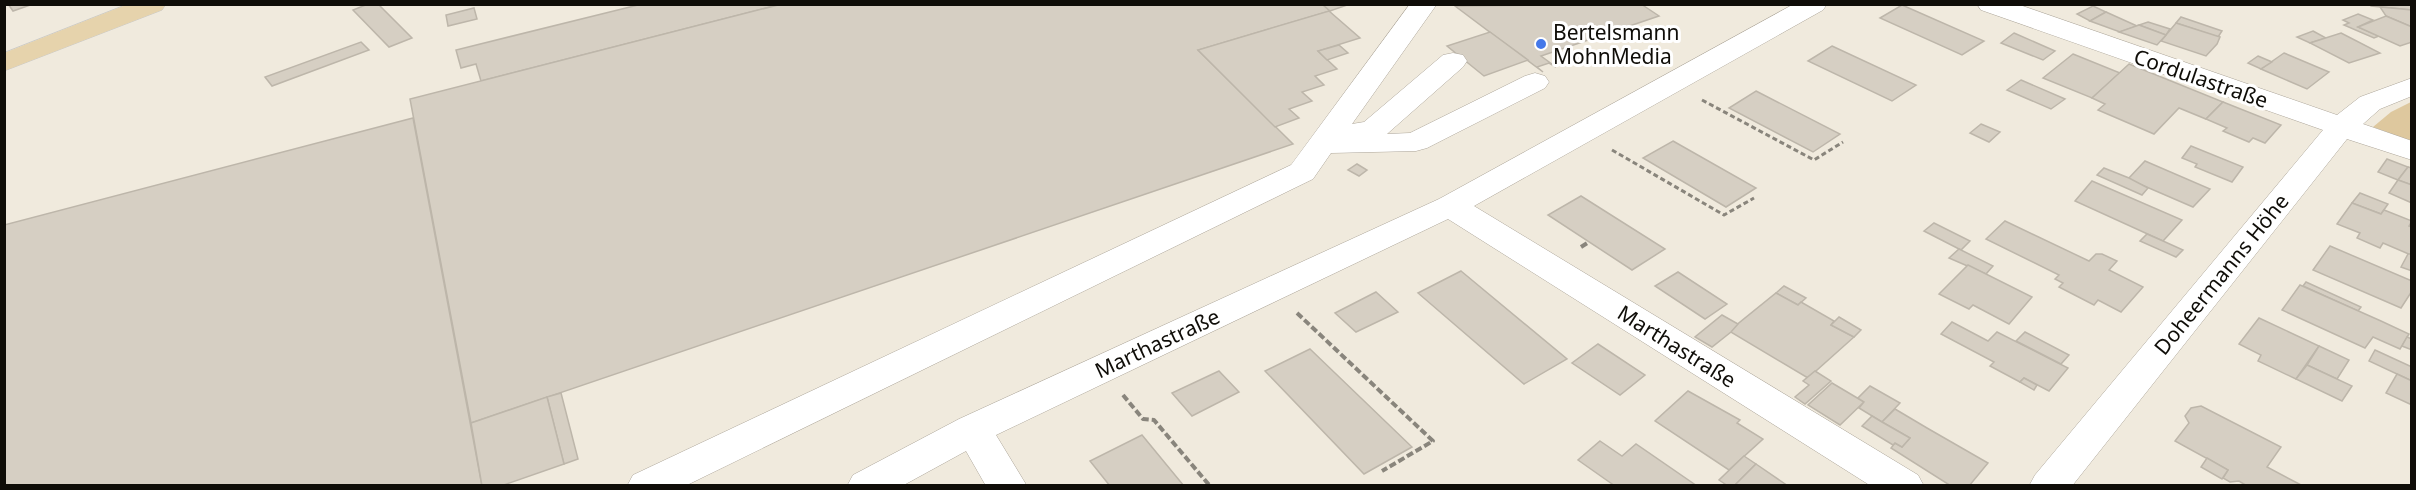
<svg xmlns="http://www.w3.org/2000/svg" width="2416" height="490" font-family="'Noto Sans',sans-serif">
<rect width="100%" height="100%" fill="#f0eadd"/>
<polygon fill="#dec89e" points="2411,102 2411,141 2373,127 2391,112"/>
<g fill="#d6cfc3" stroke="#bdb6aa" stroke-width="1.5">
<polygon points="8,4 33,4 13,11"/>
<polygon points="368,4 378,4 412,38 389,47 353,10"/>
<polygon points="642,4 782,4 481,81 476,64 461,68 456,50"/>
<polygon points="782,4 1322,4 1330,11 1198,50 1293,144 471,423 410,99"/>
<polygon points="1322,4 1350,4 1330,11"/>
<polygon points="1641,4 1659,16 1541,56 1556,67 1549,63 1537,67 1543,72 1455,6"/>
<polygon points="2370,4 2411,4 2412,10 2371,6"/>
<polygon points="1902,5 1984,41 1962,55 1880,18"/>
<polygon points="2093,6 2106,12 2090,21 2077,14"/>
<polygon points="2380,7 2412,10 2412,27 2386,16"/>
<polygon points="474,8 477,19 448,26 446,15"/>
<polygon points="1329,11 1360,38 1318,51 1337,69 1315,76 1324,85 1302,92 1312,101 1289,109 1299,118 1275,127 1198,50"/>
<polygon points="2106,12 2137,26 2120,32 2090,21"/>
<polygon points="2358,14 2373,20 2358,27 2379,36 2374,38 2344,25 2349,23 2343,20"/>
<polygon points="2386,16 2412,27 2412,42 2400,46 2358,27"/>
<polygon points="2181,17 2222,31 2218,37 2176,23"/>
<polygon points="2148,22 2170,29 2166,35 2139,25"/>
<polygon points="2176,23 2220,37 2217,44 2206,56 2161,41"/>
<polygon points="2139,25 2166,35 2157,45 2119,32"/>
<polygon points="2313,31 2326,38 2310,43 2297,37"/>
<polygon points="1490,32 1528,60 1484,76 1447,46"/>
<polygon points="2014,33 2055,51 2043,60 2001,43"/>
<polygon points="2341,33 2380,53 2349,63 2310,43"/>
<polygon points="361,42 369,50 272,86 265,77"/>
<polygon points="1339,45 1348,53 1327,60 1318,51"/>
<polygon points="1832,46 1916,85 1892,101 1808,61"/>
<polygon points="2284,53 2329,72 2307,89 2261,69"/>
<polygon points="2073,54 2120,73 2092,98 2043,78"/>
<polygon points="2258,56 2272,62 2261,69 2248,63"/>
<polygon points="2129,64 2223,102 2206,119 2179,108 2154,134 2098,110 2105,104 2092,98"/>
<polygon points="2021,80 2065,99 2051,109 2007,90"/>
<polygon points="1756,91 1840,134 1813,152 1729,108"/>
<polygon points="2223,102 2281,125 2265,143 2253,138 2249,142 2223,131 2227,128 2206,119"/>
<polygon points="413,118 482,486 4,486 4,225"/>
<polygon points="1981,124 2000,132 1989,142 1970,133"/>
<polygon points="1673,141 1756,188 1726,207 1643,158"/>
<polygon points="2191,146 2243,167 2232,182 2195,167 2197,164 2182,158"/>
<polygon points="2387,159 2408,167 2398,180 2378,172"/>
<polygon points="2145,161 2210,189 2193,207 2128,179"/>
<polygon points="1357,164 1367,170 1359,176 1348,170"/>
<polygon points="2408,167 2412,168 2412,185 2398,180"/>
<polygon points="2104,168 2129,178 2148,188 2142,195 2097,175"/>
<polygon points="2398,180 2412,185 2412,203 2389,193"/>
<polygon points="2092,181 2182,220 2163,241 2075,201"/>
<polygon points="2360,193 2388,204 2381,214 2352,203"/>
<polygon points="1581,196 1665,249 1632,270 1548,215"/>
<polygon points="2352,203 2381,214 2384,210 2412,221 2409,226 2412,227 2411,255 2383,243 2380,248 2357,238 2360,233 2337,224"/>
<polygon points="2005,221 2089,261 2096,254 2102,254 2117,261 2109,270 2143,287 2121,312 2098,300 2094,305 2059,287 2063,283 2055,279 2059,275 1986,239"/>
<polygon points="1934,223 1970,241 1961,250 1924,231"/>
<polygon points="2147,234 2163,241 2183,250 2176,257 2140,241"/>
<polygon points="2330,246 2412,281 2412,291 2401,308 2313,270"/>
<polygon points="1959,249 1993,266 1986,274 1949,258"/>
<polygon points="2408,254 2412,254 2412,271 2401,267"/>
<polygon points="1968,265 2032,297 2009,324 1973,305 1969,309 1939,294"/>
<polygon points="1461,271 1567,359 1524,384 1418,293"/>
<polygon points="1678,272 1727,304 1705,319 1655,286"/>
<polygon points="2306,282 2361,307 2358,311 2303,286"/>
<polygon points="2300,285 2381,321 2409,334 2400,349 2373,337 2365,348 2282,310"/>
<polygon points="1784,286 1806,298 1798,305 1776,293"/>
<polygon points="1376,292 1398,312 1356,332 1335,313"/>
<polygon points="1776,293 1798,305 1801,302 1834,321 1831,325 1854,337 1808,378 1729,331"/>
<polygon points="1722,315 1738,324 1731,332 1712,347 1695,337"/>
<polygon points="1839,317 1861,330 1854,337 1831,325"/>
<polygon points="2259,318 2319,346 2296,379 2258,361 2261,355 2239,344"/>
<polygon points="1952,322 1988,341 1997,332 2068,368 2049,391 2024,378 2020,382 1990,366 1994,362 1941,334"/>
<polygon points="2025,332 2069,355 2061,364 2016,341"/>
<polygon points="2407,337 2412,339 2412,350 2402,346"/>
<polygon points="1598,344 1645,375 1620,395 1572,363"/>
<polygon points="2319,346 2349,360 2337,379 2307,365"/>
<polygon points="1310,349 1412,447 1364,474 1265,371"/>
<polygon points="2375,350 2412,367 2412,381 2369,361"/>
<polygon points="2307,365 2352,386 2342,401 2296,379"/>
<polygon points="1219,371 1239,392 1192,416 1172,393"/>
<polygon points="1815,371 1831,381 1805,404 1795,397 1809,385 1803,381"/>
<polygon points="2397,374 2412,381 2412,405 2386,393"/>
<polygon points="2024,378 2037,385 2034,390 2020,382"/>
<polygon points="1832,383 1864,402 1840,425 1808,405"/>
<polygon points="1870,386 1900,403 1882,422 1859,408 1864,402 1858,398"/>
<polygon points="1688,391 1740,420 1737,423 1763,439 1729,470 1655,421"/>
<polygon points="561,393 578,459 564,464 547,397"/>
<polygon points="547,397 564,464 501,486 482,486 471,423"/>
<polygon points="2201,406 2281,447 2267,467 2303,486 2247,486 2239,481 2230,482 2223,478 2228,470 2175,441 2189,423 2185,416 2191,408"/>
<polygon points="1895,409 1927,428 1988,463 1969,486 1951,486 1891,448 1895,443 1902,447 1910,438 1882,422"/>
<polygon points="1872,416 1882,422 1910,438 1902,447 1895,443 1893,445 1862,426"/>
<polygon points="1142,435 1184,486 1110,486 1090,461"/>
<polygon points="1600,441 1622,456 1636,444 1697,486 1615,486 1578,460"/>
<polygon points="1744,456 1756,464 1734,486 1728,486 1719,480"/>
<polygon points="2207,458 2228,470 2222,479 2201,467"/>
<polygon points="1756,464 1788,486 1734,486"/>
</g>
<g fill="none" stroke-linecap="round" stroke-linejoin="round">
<g stroke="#ada69a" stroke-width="1">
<g id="minor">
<polygon points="1410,4 1437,4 1352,124 1364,122 1443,55 1453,53 1463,55 1467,61 1463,67 1387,134 1410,133 1525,76 1535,73 1545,76 1549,82 1545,88 1427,148 1416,151 1331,153 1313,179 685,486 627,486 633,475 1291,165"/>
<polygon points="1794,4 1827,4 1823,10 1474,206 1918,475 1924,486 1871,486 1448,219 996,435 1027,486 986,486 966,451 902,486 847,486 853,475 959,419 1439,199"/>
<polygon points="1977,4 2017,4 2337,115 2360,97 2412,78 2412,96 2380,109 2363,124 2412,141 2412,160 2347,139 2072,486 2029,486 2035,475 2323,130 1981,10"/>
</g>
</g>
<g stroke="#cacac9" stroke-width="1">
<polygon id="major" points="128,4 166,4 162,10 4,71 4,53"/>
</g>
<g stroke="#89857c" stroke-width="3" stroke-dasharray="5 3" stroke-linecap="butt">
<polyline points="1702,100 1814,160 1843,142"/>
<polyline points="1612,150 1724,215 1754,198"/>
</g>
<g stroke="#89857c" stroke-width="4" stroke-dasharray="7 3" stroke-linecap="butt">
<polyline points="1581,247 1589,242"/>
<polyline points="1297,313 1433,441 1382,471"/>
<polyline points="1123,395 1143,419 1154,420 1210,486"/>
</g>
<use href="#minor" fill="#fff" fill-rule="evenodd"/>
<use href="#major" fill="#e6d3ac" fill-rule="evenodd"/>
</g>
<circle fill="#4578e9" stroke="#fff" stroke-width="2" cx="1541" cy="44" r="6"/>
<g text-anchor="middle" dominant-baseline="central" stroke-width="6" stroke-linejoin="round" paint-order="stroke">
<g font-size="21" fill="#0f0d08" stroke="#fff" text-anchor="start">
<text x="1553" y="32">Bertelsmann<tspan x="1553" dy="24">MohnMedia</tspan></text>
</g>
<g font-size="21" fill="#0f0d08" stroke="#fff">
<text transform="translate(2201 78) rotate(19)">Cordulastraße</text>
<text transform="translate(2221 274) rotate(-51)">Doheermanns Höhe</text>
<text transform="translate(1157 343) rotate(-25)">Marthastraße</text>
<text transform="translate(1677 346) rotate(32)">Marthastraße</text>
</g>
</g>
<rect width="2416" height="490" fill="none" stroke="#0f0d08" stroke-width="12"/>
</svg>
